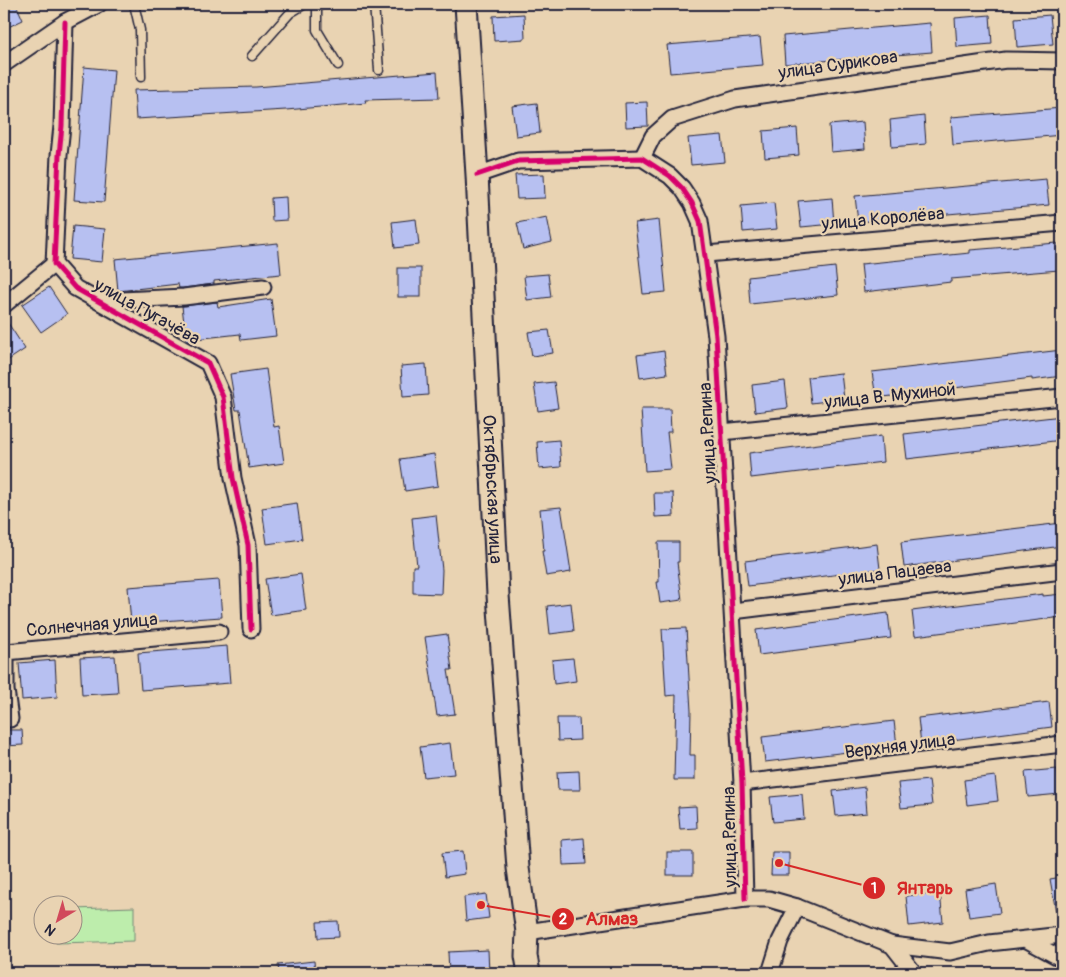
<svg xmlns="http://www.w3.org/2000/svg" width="1066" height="977" font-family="Pangolin,sans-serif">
<rect width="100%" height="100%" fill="#e9d3b2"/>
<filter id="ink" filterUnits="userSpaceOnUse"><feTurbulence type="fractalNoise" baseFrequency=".02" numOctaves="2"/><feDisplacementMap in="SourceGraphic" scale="10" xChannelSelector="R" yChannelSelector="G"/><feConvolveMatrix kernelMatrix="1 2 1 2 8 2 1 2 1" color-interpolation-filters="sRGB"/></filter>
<g filter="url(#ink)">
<polygon fill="#bdedac" stroke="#708874" points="134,907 134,941 56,943 56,935 72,934 73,909"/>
<g fill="#b7c0f1" stroke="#22223b">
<polygon points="4,4 16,4 23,20 4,29"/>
<polygon points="524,14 525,39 494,41 493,16"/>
<polygon points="990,15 992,44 957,47 955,18"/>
<polygon points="1050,15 1053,44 1017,47 1015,18"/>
<polygon points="930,23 932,52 785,64 783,36"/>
<polygon points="760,37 763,65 670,73 667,45"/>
<polygon points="84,67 114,70 104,202 74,200"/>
<polygon points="437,72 439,98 365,100 366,103 286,110 136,119 134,90 256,87"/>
<polygon points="647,102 648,126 626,127 625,103"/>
<polygon points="537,103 540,133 516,136 512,106"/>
<polygon points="1062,108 1062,135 953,145 951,117"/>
<polygon points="924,116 926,144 892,147 890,120"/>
<polygon points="863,122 865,149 831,152 829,125"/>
<polygon points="797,128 799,155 765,158 763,131"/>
<polygon points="722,135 725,162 691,165 688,138"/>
<polygon points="544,174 545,198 517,199 515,175"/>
<polygon points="1046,179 1049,205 858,222 855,196"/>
<polygon points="286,197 287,220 272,221 271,198"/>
<polygon points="832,198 834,224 801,227 798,201"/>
<polygon points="774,203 777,229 743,232 741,206"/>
<polygon points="547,217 552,242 523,249 517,223"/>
<polygon points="416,219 419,245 395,248 392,222"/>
<polygon points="659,220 666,292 643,294 635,223"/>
<polygon points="73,226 105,229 102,262 70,259"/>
<polygon points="278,243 281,274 214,281 214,284 183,288 179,288 178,284 118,291 115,259"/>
<polygon points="1057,243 1059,270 951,279 951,282 864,292 861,264 970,253 970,250"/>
<polygon points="835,267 838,295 750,304 748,277"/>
<rect x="398" y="268" width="23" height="29"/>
<polygon points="548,274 551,297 527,300 524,276"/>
<polygon points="49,287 67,314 41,332 22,305"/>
<polygon points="271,299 276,336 241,340 240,334 186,340 182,306 217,302 218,307"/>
<polygon points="4,317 25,349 4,363"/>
<polygon points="549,330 553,353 532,356 528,332"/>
<polygon points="1062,350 1062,376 1032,380 1032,378 876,398 872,372"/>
<polygon points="664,351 667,374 640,378 637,355"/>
<polygon points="426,364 428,395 403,397 401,366"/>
<polygon points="266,369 274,427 279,426 284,463 249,468 240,410 236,410 230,374"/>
<polygon points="841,373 844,399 811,403 808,377"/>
<polygon points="785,381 788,408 755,412 752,385"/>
<polygon points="554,382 558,408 538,411 534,384"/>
<polygon points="641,409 670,409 671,432 667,432 671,469 645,471"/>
<polygon points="1062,416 1062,440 907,459 904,434"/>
<polygon points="881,436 883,462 751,478 749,453"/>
<polygon points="559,440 561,467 539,469 537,442"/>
<polygon points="434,454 438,486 405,491 400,459"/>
<polygon points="654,493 673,493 674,516 655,517"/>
<polygon points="297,503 302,539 267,544 262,508"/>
<polygon points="561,507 571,572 546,576 542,551 544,551 540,509"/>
<polygon points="436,515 442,570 441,594 413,593 413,566 417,566 412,518"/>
<polygon points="1062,523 1062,546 904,567 901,542"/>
<polygon points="658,542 679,542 679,562 677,562 682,600 660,603 657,582 659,582"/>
<polygon points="877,544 880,569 748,586 745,561"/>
<polygon points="301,574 306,610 271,615 265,579"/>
<polygon points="219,580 222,617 131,623 128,587"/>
<polygon points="1043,594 1043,596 1062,594 1062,617 915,636 912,611"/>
<polygon points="571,603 574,631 550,634 547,606"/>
<polygon points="888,613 891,638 759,655 756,630"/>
<polygon points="686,628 691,711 690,755 695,755 695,780 674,780 676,695 666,696 662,629"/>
<polygon points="447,634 452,670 448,670 455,714 437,716 425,637"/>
<polygon points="227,646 230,683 141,690 138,653"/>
<polygon points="115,656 118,693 82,695 80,658"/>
<polygon points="573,658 576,681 554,684 552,660"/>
<polygon points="55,660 57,697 22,700 19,663"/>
<polygon points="1049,702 1052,727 921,744 918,718"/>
<polygon points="557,718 579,718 580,740 558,741"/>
<polygon points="894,721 897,746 765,762 762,737"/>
<polygon points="4,730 22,730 23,745 4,746"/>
<polygon points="450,743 454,774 424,777 420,747"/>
<polygon points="1057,769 1060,794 1028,797 1025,772"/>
<polygon points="579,771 580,790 558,790 557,772"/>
<polygon points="995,776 998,801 967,805 964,780"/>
<polygon points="929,780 932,805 901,808 898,783"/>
<polygon points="865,787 867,813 836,816 833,791"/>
<polygon points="802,794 804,819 773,822 770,797"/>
<polygon points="696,806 697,828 680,829 678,807"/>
<polygon points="584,838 586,864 563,865 562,840"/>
<polygon points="463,851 465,874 445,877 442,853"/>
<rect x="667" y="852" width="26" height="23"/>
<polygon points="772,852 789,852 789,875 771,875"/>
<polygon points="1062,877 1062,911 1056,912 1050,879"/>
<polygon points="996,884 1000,913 969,917 965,889"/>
<polygon points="940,892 943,922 909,926 906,896"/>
<polygon points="486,894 489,918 466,921 464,897"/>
<polygon points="338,921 339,937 318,938 317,922"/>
<polygon points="488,950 489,973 449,973 448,952"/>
<polygon points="314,961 315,973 279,973 278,965"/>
</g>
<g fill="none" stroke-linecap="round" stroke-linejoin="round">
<g stroke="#22223b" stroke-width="11">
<g id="lane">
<polyline points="134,4 140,30 141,77"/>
<polyline points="317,4 317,30 338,65"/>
<polyline points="374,4 379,70"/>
<polyline points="252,56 290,13 305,4"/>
</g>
</g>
<g stroke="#22223b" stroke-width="19">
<g id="street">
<polyline points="65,22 62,126 59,155 54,264 75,288 208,363 223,397 233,478 248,545 251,629"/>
<polyline points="4,64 65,22 99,4"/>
<polyline points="642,158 653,136 672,119 735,99 1006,60 1062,61"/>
<polyline points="477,175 518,161 642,158 670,176 682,188 692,203 700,221 716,336 742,783 745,899"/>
<polyline points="706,254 1062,223"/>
<polyline points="101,301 184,297 263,287"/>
<polyline points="4,305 54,264"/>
<polyline points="722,432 1062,397"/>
<polyline points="733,611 1062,571"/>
<polyline points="4,719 10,719 6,690 6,652 219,632"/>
<polyline points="742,783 1062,744"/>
<polyline points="527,932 745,899 769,899 797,907 892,945 914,973"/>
<polyline points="1027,940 1062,959"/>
<polyline points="892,945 950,952 989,943 1062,935"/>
<polyline points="770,973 780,941 797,907"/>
</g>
</g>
<g stroke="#22223b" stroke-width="25">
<g id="secondary">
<path id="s1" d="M466,4L477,175L498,595L518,868L527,932L526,956L529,973"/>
</g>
</g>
<use href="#lane" stroke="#e9d3b2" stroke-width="8"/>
<use href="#street" stroke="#e9d3b2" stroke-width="15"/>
<use href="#secondary" stroke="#e9d3b2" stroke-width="21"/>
<g stroke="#e9d3b2" stroke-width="8">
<g id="cycleway">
<polyline points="65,22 62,126 59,155 54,264 75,288 208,363 223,397 233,478 248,545 251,629"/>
<polyline points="477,175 518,161 642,158 670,176 682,188 692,203 700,221 716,336 742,783 745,899"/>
</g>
</g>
<use href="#cycleway" stroke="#d6006c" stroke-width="5"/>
</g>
</g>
<g text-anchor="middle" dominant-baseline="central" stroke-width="4.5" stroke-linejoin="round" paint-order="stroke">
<g font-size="18" fill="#22223b" stroke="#e9d3b2">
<text transform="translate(838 65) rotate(-8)">улица Сурикова</text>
<text transform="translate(883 219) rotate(-5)">улица Королёва</text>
<text transform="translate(147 312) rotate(29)">улица Пугачёва</text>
<text transform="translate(890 396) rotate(-6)">улица В. Мухиной</text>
<text transform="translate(708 433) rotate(-93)">улица Репина</text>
<text stroke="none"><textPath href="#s1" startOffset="486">Октябрьская улица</textPath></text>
<text transform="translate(895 573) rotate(-7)">улица Пацаева</text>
<text transform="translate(92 625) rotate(-5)">Солнечная улица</text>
<text transform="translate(900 746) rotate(-7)">Верхняя улица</text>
<text transform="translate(730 837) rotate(-91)">улица Репина</text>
</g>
</g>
<path fill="none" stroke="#d62828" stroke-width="2" d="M779 863L874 888M481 905L563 919"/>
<g fill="#d62828" stroke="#e9d3b2" stroke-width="2">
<circle cx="779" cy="863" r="5"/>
<circle cx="481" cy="905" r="5"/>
<circle cx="874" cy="888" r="12"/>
<circle cx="563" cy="919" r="12"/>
</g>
<g font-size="15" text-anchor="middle" font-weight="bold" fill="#fff">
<text x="874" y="893">1</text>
<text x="563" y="924">2</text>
</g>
<g font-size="19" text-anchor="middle" font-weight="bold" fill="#d62828" stroke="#e9d3b2" stroke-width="4.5" stroke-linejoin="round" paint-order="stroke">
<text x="925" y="894">Янтарь</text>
<text x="612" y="925">Алмаз</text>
</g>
<rect width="1066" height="977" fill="none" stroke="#e9d3b2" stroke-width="20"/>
<rect x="10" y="10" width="1046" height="957" fill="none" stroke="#22223b" stroke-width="2" filter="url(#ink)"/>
<g transform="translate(58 920) rotate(218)"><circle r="24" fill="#e9d3b2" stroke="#998c82"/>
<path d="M0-4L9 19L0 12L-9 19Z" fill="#d1495b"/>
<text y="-8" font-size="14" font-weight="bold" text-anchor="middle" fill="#22223b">N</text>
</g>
</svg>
